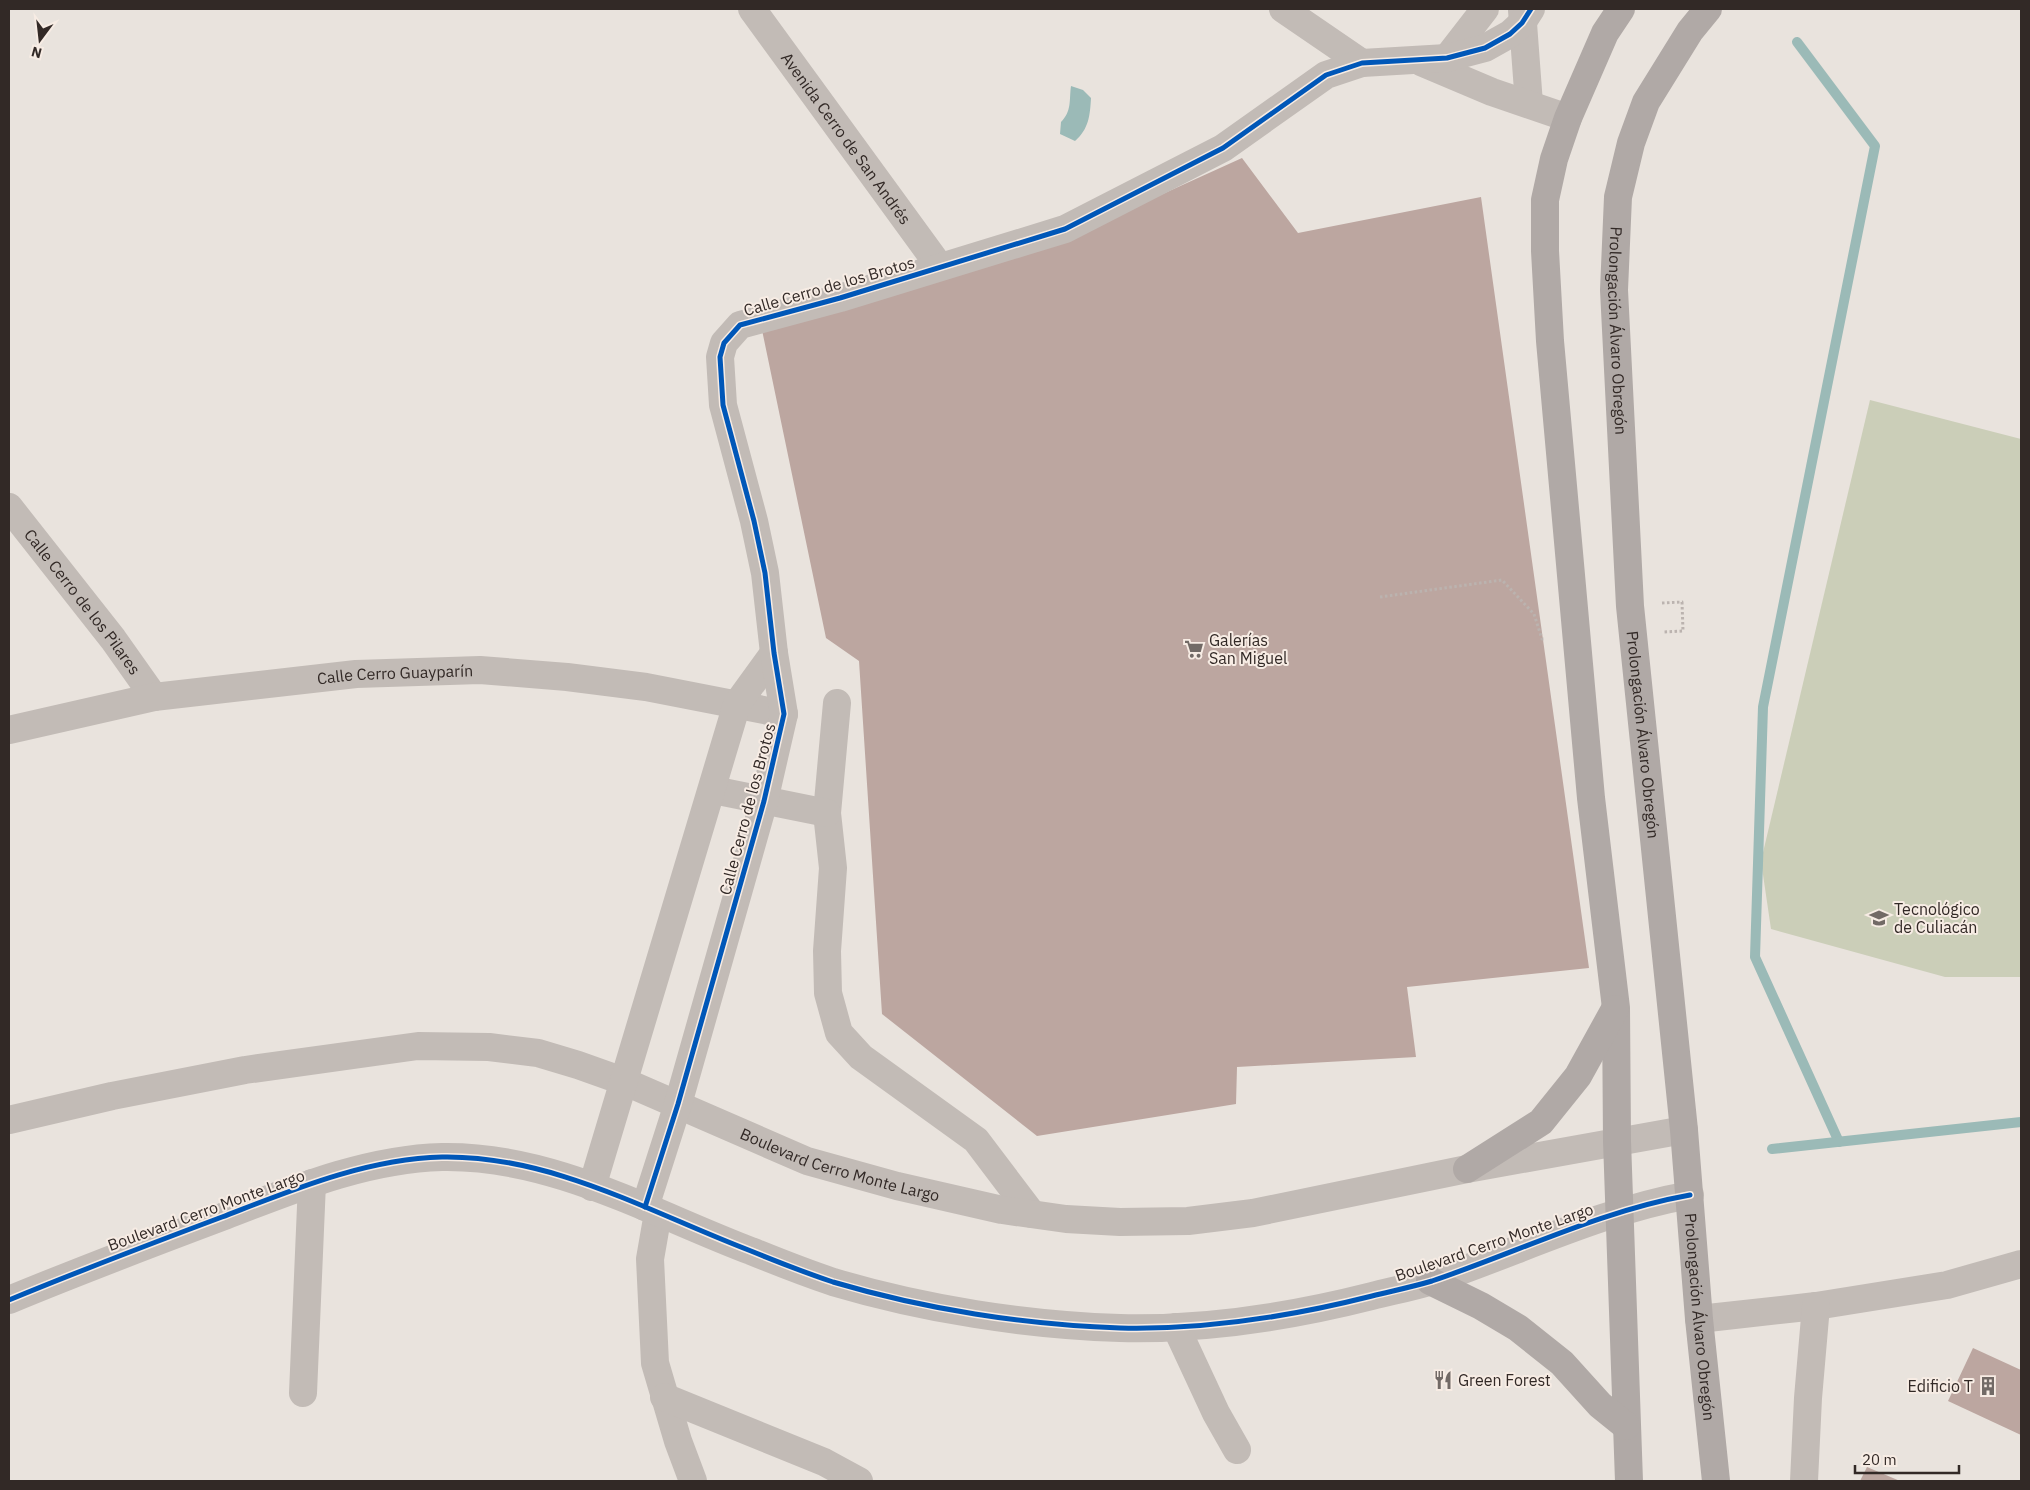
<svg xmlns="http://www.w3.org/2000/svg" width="2030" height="1490" font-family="'IBM Plex Sans',sans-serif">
<rect width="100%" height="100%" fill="#e9e3dd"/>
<polygon fill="#cbceb8" points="1870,400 2021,439 2021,977 1945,977 1771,929 1761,861"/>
<path fill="#9bbab7" d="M1071,86L1083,90L1091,98C1090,115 1089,129 1075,141L1060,134L1061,122C1072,111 1069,100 1071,86Z"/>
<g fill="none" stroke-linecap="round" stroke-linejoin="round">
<g stroke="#9bbab7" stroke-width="10">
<polyline points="1797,42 1875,146 1763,707 1755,957 1839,1142"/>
<polyline points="1772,1149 2021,1122"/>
</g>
</g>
<g fill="#bca6a0">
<polygon points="1242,158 1298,233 1481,197 1589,968 1407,987 1416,1057 1237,1067 1236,1104 1037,1136 882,1014 859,661 826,638 762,330 1081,231"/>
<polygon points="1973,1348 2021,1370 2021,1435 1948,1401"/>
<polygon points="1867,1467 1900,1481 1860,1481"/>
</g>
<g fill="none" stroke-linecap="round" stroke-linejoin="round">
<g stroke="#bbb3af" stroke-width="3" stroke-dasharray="2.5 2.5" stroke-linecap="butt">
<polyline points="1380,597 1502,580 1534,614 1542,639 1545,639"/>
<polyline points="1662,603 1682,602 1683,631 1663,632"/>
</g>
<g stroke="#c2bbb6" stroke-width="28">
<path id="s1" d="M752,9L940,267"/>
<polyline points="1283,9 1362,63"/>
<polyline points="1522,10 1529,104"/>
<polyline points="1447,58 1485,9"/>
<polyline points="1421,62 1492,92 1568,118"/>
<path id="s2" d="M9,507L113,639L154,697"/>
<polyline points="837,703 827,813 833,868 827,951 828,993 839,1033 861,1057 976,1140 1032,1214"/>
<path id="s3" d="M9,730L154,697L356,674L480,670L567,677L646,687L784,714"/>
<polyline points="713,790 827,813"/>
<path id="s4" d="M9,1120L112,1096L245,1070L418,1046L489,1047L538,1053L578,1065L623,1081L807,1161L897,1186L1002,1210L1066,1219L1120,1222L1188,1221L1253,1213L1467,1169L1684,1130"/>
<polyline points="592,1187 737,704 774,653"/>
<polyline points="645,1207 678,1104 764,801 784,714 774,653 765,573 754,521 723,405 720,357 724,343 740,325 840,298 1065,229 1223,148 1326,75 1362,63 1447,58 1485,48 1510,34 1522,23 1531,9"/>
<polyline points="658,1213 650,1259 655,1363 678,1441 693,1481"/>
<path d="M9,1300C79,1271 150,1244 222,1217C292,1190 365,1159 442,1157C552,1155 651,1213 751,1251C778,1262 806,1273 833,1282C924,1309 1025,1325 1120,1328C1205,1330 1289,1317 1372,1296C1392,1291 1412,1287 1432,1281C1518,1252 1600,1211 1690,1195"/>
<polyline points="1699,1319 1816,1306 1947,1285 2021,1264"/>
<polyline points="1176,1327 1216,1413 1237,1450"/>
<polyline points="303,1393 312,1183"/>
<polyline points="664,1397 824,1462 859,1481"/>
<polyline points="1804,1481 1808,1398 1816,1306"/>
</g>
<g stroke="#b0a9a6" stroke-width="28">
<polyline points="1621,9 1605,33 1568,118 1554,159 1545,200 1545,251 1550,341 1591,798 1616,1008 1617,1141 1629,1481"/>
<path id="s5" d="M1708,9L1690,31L1646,102L1631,143L1618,197L1614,290L1630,606L1684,1130L1699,1319L1716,1481"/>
<polyline points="1467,1169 1541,1122 1578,1076 1615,1009"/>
<polyline points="1430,1281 1481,1306 1518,1328 1562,1363 1600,1405 1626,1426"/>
</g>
<g stroke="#f7ece4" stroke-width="8">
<g id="cycleway">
<polyline points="645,1207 678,1104 764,801 784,714 774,653 765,573 754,521 723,405 720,357 724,343 740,325 840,298 1065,229 1223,148 1326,75 1362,63 1447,58 1485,48 1510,34 1522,23 1531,9"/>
<path d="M9,1300C79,1271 150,1244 222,1217C292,1190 365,1159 442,1157C552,1155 651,1213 751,1251C778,1262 806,1273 833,1282C924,1309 1025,1325 1120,1328C1205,1330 1289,1317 1372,1296C1392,1291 1412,1287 1432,1281C1518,1252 1600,1211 1690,1195"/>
</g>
</g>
<use href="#cycleway" stroke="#0057b8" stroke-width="5"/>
</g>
<defs>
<g id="supermarket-bare" transform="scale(1.5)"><path d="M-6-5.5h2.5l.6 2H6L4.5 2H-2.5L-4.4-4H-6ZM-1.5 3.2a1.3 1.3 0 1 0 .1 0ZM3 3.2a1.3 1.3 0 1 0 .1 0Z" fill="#726a66" stroke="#f7ece4" stroke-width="2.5" paint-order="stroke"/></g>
<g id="university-bare" transform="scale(1.5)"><path d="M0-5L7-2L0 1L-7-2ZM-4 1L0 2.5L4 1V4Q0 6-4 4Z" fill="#726a66" stroke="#f7ece4" stroke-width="2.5" paint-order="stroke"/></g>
<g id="restaurant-bare" transform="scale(1.5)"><path d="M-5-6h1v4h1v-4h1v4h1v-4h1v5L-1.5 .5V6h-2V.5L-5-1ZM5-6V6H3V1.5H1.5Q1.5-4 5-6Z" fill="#726a66" stroke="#f7ece4" stroke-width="2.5" paint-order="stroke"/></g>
<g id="building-bare" transform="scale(1.5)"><path d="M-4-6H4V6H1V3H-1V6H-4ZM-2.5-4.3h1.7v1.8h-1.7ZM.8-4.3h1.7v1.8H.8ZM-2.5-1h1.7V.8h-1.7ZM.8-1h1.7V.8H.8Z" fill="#726a66" stroke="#f7ece4" stroke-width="2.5" paint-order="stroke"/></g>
</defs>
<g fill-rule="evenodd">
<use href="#supermarket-bare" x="1194" y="649"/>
<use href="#university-bare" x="1879" y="918"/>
<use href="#restaurant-bare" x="1443" y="1380"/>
<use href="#building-bare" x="1988" y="1386"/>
</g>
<g text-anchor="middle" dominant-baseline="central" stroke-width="4" stroke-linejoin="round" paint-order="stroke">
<g font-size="16" fill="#322926" stroke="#f7ece4">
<text stroke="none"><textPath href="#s1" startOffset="160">Avenida Cerro de San Andrés</textPath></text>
<text transform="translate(829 286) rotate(-16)">Calle Cerro de los Brotos</text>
<text stroke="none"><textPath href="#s5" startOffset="345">Prolongación Álvaro Obregón</textPath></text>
<text stroke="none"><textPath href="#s2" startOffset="120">Calle Cerro de los Pilares</textPath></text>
<text stroke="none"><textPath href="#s3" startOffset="391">Calle Cerro Guayparín</textPath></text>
<text stroke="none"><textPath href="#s5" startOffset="750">Prolongación Álvaro Obregón</textPath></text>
<text transform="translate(747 809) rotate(-75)">Calle Cerro de los Brotos</text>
<text stroke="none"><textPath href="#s4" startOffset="859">Boulevard Cerro Monte Largo</textPath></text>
<text transform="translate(206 1210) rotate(-20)">Boulevard Cerro Monte Largo</text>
<text transform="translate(1494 1242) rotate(-19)">Boulevard Cerro Monte Largo</text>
<text stroke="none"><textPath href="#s5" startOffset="1335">Prolongación Álvaro Obregón</textPath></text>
</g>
<g font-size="16" fill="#322926" stroke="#f7ece4" text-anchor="start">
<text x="1209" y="640">Galerías<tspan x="1209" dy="18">San Miguel</tspan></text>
<text x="1894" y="909">Tecnológico<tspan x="1894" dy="18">de Culiacán</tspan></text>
<text x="1458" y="1380">Green Forest</text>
<text x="1973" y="1386" text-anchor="end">Edificio T</text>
</g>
</g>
<rect width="2030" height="1490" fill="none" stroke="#322926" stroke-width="20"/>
<g transform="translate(40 40) rotate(195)" stroke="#f7ece4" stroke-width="4" paint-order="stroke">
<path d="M0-4L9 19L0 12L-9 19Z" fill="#322926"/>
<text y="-8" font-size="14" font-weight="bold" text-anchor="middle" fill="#322926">N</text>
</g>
<path d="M1855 1465v8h104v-8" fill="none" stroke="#322926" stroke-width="2.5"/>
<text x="1862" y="1465" font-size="15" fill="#322926" stroke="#f7ece4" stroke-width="4" paint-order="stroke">20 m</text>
</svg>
